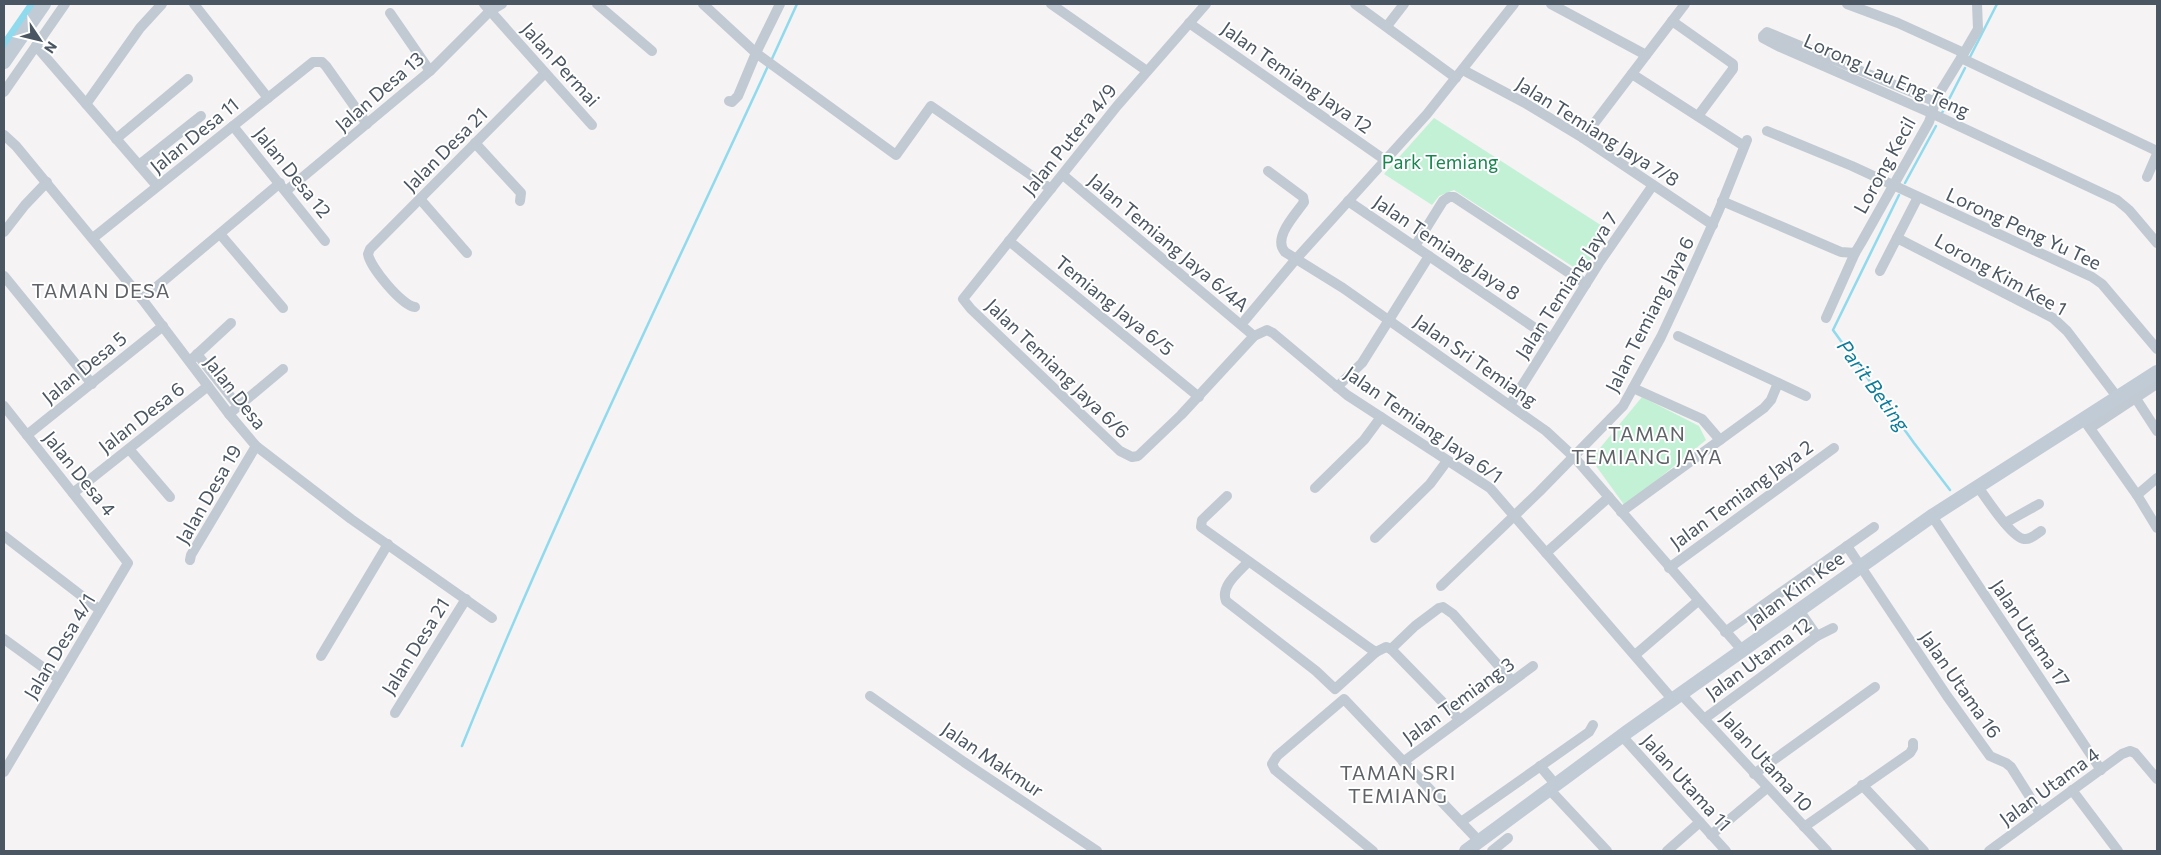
<svg xmlns="http://www.w3.org/2000/svg" width="2161" height="855" font-family="Commissioner,sans-serif">
<rect width="100%" height="100%" fill="#f5f3f3"/>
<g fill="#c3f1d5">
<polygon points="1434,118 1610,231 1586,266 1575,268 1454,190 1439,196 1432,205 1384,174"/>
<polygon points="1642,397 1699,426 1706,440 1625,506 1591,459"/>
</g>
<g fill="none" stroke-linecap="round" stroke-linejoin="round">
<g stroke="#90daee" stroke-width="2.5">
<polyline points="1970,57 1997,4"/>
<polyline points="771,61 797,4"/>
<polyline points="1942,113 1965,68"/>
<polyline points="1905,183 1936,126"/>
<polyline points="1899,195 1833,330 1914,443 1950,490"/>
<path d="M462,746C555,516 664,292 768,66"/>
</g>
<polyline stroke="#90daee" stroke-width="9" points="4,46 33,4"/>
<g stroke="#c1cad2" stroke-width="10">
<polyline points="194,4 268,98"/>
<polyline points="484,4 592,125"/>
<polyline points="597,4 652,51"/>
<polyline points="703,4 756,53 896,155 931,106 1051,189"/>
<polyline points="1051,4 1147,71"/>
<polyline points="1206,4 1117,106 963,299 971,309 1120,451 1132,457 1138,456 1181,415 1254,336 1267,330 1273,333 1347,395 1490,488 1673,700"/>
<polyline points="1355,4 1456,78"/>
<polyline points="1551,4 1646,55"/>
<polyline points="390,13 430,71"/>
<polyline points="1672,21 1733,64 1733,69 1698,116"/>
<polyline points="1189,23 1385,160"/>
<polyline points="1387,26 1404,4"/>
<polyline points="36,46 157,186"/>
<polyline points="1964,53 1978,29 1977,4"/>
<polyline points="1961,58 2157,151"/>
<polyline points="1463,70 1525,103 1583,138 1713,225"/>
<polyline points="1632,74 1744,146"/>
<polyline points="4,92 65,4"/>
<polyline points="729,101 732,102 738,96 756,53 780,4"/>
<polyline points="1936,102 1767,32 1763,36 1763,38 1780,47 1931,113 2117,200 2129,210 2157,243"/>
<polyline points="86,104 140,28 162,4"/>
<polyline points="233,126 325,241"/>
<polyline points="1767,131 1852,166 2092,277 2102,284 2157,349"/>
<polyline points="4,135 16,146 142,299 229,414 256,446 351,519 492,618"/>
<polyline points="1583,138 1685,4"/>
<polyline points="116,139 188,79"/>
<polyline points="475,143 521,193 520,201"/>
<polyline points="139,165 201,116"/>
<path d="M1268,171L1303,197L1304,202C1296,214 1272,238 1285,252L1343,288L1546,431L1574,457L1742,650"/>
<polyline points="1063,175 1254,336"/>
<polyline points="2147,177 2157,154"/>
<polyline points="286,191 430,71 490,11 502,4"/>
<polyline points="420,199 467,253"/>
<polyline points="1348,201 1551,339"/>
<polyline points="1722,201 1841,252 1855,253 1861,243 1929,122 1937,97 1964,53 1898,23 1847,4"/>
<polyline points="4,232 25,205 47,182"/>
<polyline points="220,234 283,308"/>
<polyline points="93,238 313,62 322,62 326,66 367,124"/>
<polyline points="1897,238 2053,318 2067,331 2118,398"/>
<polyline points="1009,241 1199,397"/>
<polyline points="1415,246 1443,201 1449,197 1454,197 1586,284"/>
<polyline points="1880,271 1918,197"/>
<polyline points="4,276 92,384"/>
<polyline points="142,299 280,183"/>
<path d="M415,307C402,306 370,267 368,254L370,249L545,73"/>
<polyline points="1826,318 1855,253"/>
<polyline points="1245,320 1296,259 1427,114 1514,4"/>
<polyline points="1678,336 1806,396"/>
<polyline points="197,354 238,406"/>
<polyline points="192,359 231,323"/>
<polyline points="1337,387 1362,363 1429,256"/>
<polyline points="1633,388 1702,419 1720,440"/>
<polyline points="2133,394 2157,431"/>
<polyline points="1510,405 1599,263 1653,185"/>
<polyline points="4,406 128,563 4,772"/>
<polyline points="229,414 283,369"/>
<polyline points="2084,420 2137,495 2157,528"/>
<polyline points="2090,428 2155,385"/>
<polyline points="27,435 163,326"/>
<polyline points="129,449 170,497"/>
<path d="M1978,487C1986,498 2012,538 2024,539C2030,540 2036,534 2041,531"/>
<polyline points="1315,488 1364,440 1381,417"/>
<polyline points="73,493 208,386"/>
<polyline points="2137,495 2157,478"/>
<polyline points="1227,496 1202,520 1201,527 1371,649 1376,652 1386,647 1391,649"/>
<polyline points="1621,512 1764,408 1771,400 1778,383"/>
<polyline points="1932,516 2101,770"/>
<polyline points="2005,523 2039,504"/>
<polyline points="4,536 100,610"/>
<polyline points="1375,538 1430,484 1447,461"/>
<polyline points="1847,546 1947,696 1990,756 2006,763 2011,767 2040,813"/>
<polyline points="1546,553 1609,497"/>
<polyline points="190,560 191,555 256,446"/>
<path d="M1248,562C1239,572 1220,586 1226,601L1316,671L1335,689L1376,652"/>
<polyline points="1669,568 1834,448"/>
<polyline points="1441,586 1539,492 1623,406 1661,337 1682,292 1719,210 1747,140"/>
<polyline points="1799,610 1817,636"/>
<polyline points="1725,632 1874,527"/>
<polyline points="4,639 59,679"/>
<polyline points="1391,649 1415,626 1439,608 1443,607 1453,614 1512,681"/>
<polyline points="1391,649 1460,720"/>
<polyline points="1635,655 1698,601"/>
<polyline points="321,656 388,544"/>
<polyline points="1681,694 1827,851"/>
<polyline points="870,696 964,762 1097,851"/>
<polyline points="395,713 466,599"/>
<polyline points="1704,719 1817,636 1833,628"/>
<polyline points="1622,736 1726,851"/>
<polyline points="1403,762 1533,666"/>
<polyline points="1540,766 1556,785"/>
<polyline points="1754,774 1875,687"/>
<polyline points="1862,785 1924,851"/>
<polyline points="1550,790 1607,851"/>
<polyline points="2072,790 2118,851"/>
<polyline points="1461,822 1589,732 1593,725"/>
<polyline points="1804,827 1910,753 1913,748 1913,743"/>
<polyline points="1711,835 1767,788"/>
<polyline points="1373,851 1275,770 1272,764 1277,756 1344,699 1479,841"/>
<polyline points="1492,851 1508,838"/>
<polyline points="1667,851 1700,822"/>
<polyline points="1989,851 2122,754 2130,751 2135,753 2157,779"/>
</g>
<g stroke="#c1cbd6" stroke-width="14">
<polyline points="4,62 44,4"/>
<polyline points="1466,851 1627,732 1932,516 2157,372"/>
</g>
</g>
<g text-anchor="middle" dominant-baseline="central" stroke-width="4" stroke-linejoin="round" paint-order="stroke">
<g font-size="19" fill="#4a5661" stroke="#fff">
<text transform="translate(561 64) rotate(48)">Jalan Permai</text>
<text transform="translate(1887 75) rotate(24)">Lorong Lau Eng Teng</text>
<text transform="translate(1297 77) rotate(35)">Jalan Temiang Jaya 12</text>
<text transform="translate(379 91) rotate(-41)">Jalan Desa 13</text>
<text transform="translate(1598 131) rotate(32)">Jalan Temiang Jaya 7/8</text>
<text transform="translate(194 135) rotate(-39)">Jalan Desa 11</text>
<text transform="translate(1069 139) rotate(-51)">Jalan Putera 4/9</text>
<text transform="translate(445 149) rotate(-45)">Jalan Desa 21</text>
<text transform="translate(1884 165) rotate(-61)">Lorong Kecil</text>
<text transform="translate(293 172) rotate(51)">Jalan Desa 12</text>
<text transform="translate(2024 228) rotate(25)">Lorong Peng Yu Tee</text>
<text transform="translate(1169 242) rotate(40)">Jalan Temiang Jaya 6/4A</text>
<text transform="translate(1447 247) rotate(34)">Jalan Temiang Jaya 8</text>
<text transform="translate(2001 274) rotate(29)">Lorong Kim Kee 1</text>
<text transform="translate(1566 285) rotate(-57)">Jalan Temiang Jaya 7</text>
<text transform="translate(1115 305) rotate(39)">Temiang Jaya 6/5</text>
<text transform="translate(1649 314) rotate(-63)">Jalan Temiang Jaya 6</text>
<text transform="translate(1476 360) rotate(35)">Jalan Sri Temiang</text>
<text transform="translate(84 367) rotate(-39)">Jalan Desa 5</text>
<text transform="translate(1058 368) rotate(44)">Jalan Temiang Jaya 6/6</text>
<text transform="translate(236 392) rotate(52)">Jalan Desa</text>
<text transform="translate(141 417) rotate(-38)">Jalan Desa 6</text>
<text transform="translate(1424 424) rotate(35)">Jalan Temiang Jaya 6/1</text>
<text transform="translate(80 473) rotate(51)">Jalan Desa 4</text>
<text transform="translate(208 494) rotate(-60)">Jalan Desa 19</text>
<text transform="translate(1741 494) rotate(-36)">Jalan Temiang Jaya 2</text>
<text transform="translate(1795 589) rotate(-36)">Jalan Kim Kee</text>
<text transform="translate(2031 633) rotate(56)">Jalan Utama 17</text>
<text transform="translate(59 646) rotate(-59)">Jalan Desa 4/1</text>
<text transform="translate(415 646) rotate(-58)">Jalan Desa 21</text>
<text transform="translate(1758 658) rotate(-36)">Jalan Utama 12</text>
<text transform="translate(1961 684) rotate(55)">Jalan Utama 16</text>
<text transform="translate(1458 700) rotate(-36)">Jalan Temiang 3</text>
<text transform="translate(993 759) rotate(34)">Jalan Makmur</text>
<text transform="translate(1767 761) rotate(48)">Jalan Utama 10</text>
<text transform="translate(1687 782) rotate(48)">Jalan Utama 11</text>
<text transform="translate(2049 786) rotate(-36)">Jalan Utama 4</text>
</g>
<g font-size="19" fill="#17864f" stroke="#fff">
<text x="1440" y="161">Park Temiang</text>
</g>
<g font-size="20" letter-spacing="1" fill="#5f6368" stroke="#fff">
<text x="101" y="290">TAMAN DESA</text>
<text x="1647" y="433">TAMAN<tspan x="1647" dy="23">TEMIANG JAYA</tspan></text>
<text x="1398" y="772">TAMAN SRI<tspan x="1398" dy="23">TEMIANG</tspan></text>
</g>
<g font-size="20" font-style="italic" fill="#0c7c9b" stroke="#fff">
<text transform="translate(1874 385) rotate(54)">Parit Beting</text>
</g>
</g>
<rect width="2161" height="855" fill="none" stroke="#4a5661" stroke-width="10"/>
<g transform="translate(40 40) rotate(125)" stroke="#ffffff" stroke-width="4" paint-order="stroke">
<path d="M0-4L9 19L0 12L-9 19Z" fill="#4a5661"/>
<text y="-8" font-size="14" font-weight="bold" text-anchor="middle" fill="#4a5661">N</text>
</g>
</svg>
